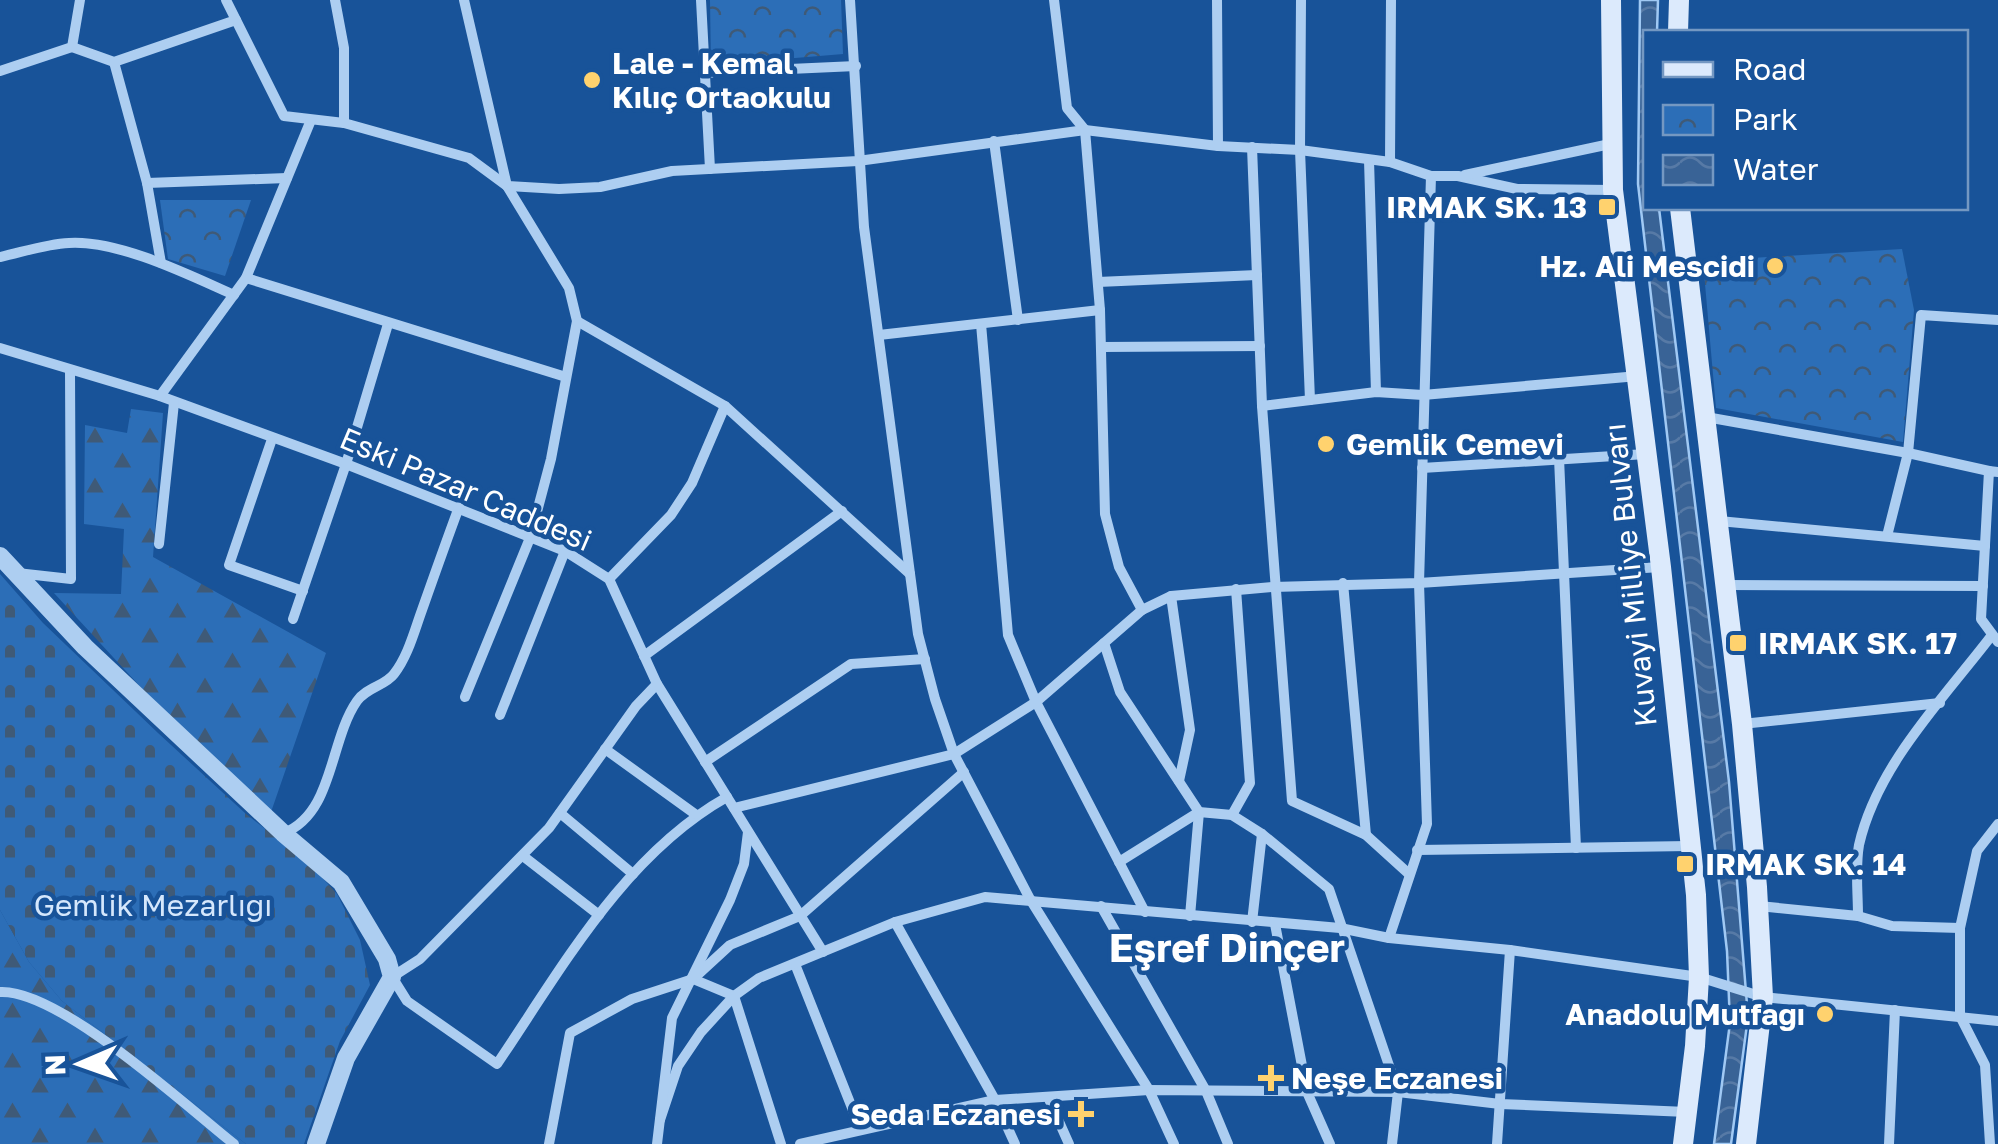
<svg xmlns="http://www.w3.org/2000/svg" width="1998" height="1144" font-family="'Golos Text',sans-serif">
<defs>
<pattern id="forest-firs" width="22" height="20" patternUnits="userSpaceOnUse" patternTransform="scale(2.5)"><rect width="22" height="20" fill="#2c6eb7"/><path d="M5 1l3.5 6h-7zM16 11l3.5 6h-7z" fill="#3f5a77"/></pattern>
<pattern id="cemetery-stones" width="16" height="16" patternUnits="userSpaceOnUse" patternTransform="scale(2.5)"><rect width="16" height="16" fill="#2c6eb7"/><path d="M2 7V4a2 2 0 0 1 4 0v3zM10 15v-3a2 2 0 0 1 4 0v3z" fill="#3f5a77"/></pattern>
<pattern id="park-crowns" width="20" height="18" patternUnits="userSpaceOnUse" patternTransform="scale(2.5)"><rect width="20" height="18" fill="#2c6eb7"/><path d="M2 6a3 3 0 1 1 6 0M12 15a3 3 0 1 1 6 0" fill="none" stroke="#3f5a77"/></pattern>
<pattern id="water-waves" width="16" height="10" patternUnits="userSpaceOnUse" patternTransform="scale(2.5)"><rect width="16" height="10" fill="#396396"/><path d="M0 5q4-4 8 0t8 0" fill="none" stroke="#577aa6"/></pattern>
</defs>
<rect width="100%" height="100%" fill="#185399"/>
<g fill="url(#forest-firs)">
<polygon points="131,409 163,413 153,557 326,653 271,812 148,695 54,593 121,594 124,529 84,524 85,425 127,433"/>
<polygon points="0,910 29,962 62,1001 246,1144 0,1144"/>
</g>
<polygon fill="url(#cemetery-stones)" points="0,574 43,623 158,733 246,814 308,862 337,894 360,940 370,985 340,1041 304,1144 246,1144 62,1001 29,962 0,910"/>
<g fill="url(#park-crowns)">
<polygon points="710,0 841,0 843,54 711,65"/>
<polygon points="160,200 251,200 225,276 168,259"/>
<polygon points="1902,249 1914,310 1903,442 1716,408 1703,261"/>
</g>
<polygon fill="url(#water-waves)" stroke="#a0c9f4" stroke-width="2.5" points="1640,0 1658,0 1657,32 1646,32 1646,208 1659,208 1729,782 1748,1017 1731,1144 1714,1144 1730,1023 1727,951 1638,184"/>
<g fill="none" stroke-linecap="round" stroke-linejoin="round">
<g stroke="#adcef1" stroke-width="10">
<polyline points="226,0 284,116 344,123 469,158 507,186 559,189 600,187 672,171 858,161 1085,130 1218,146 1300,150 1390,162 1431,176 1458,176 1517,189 1613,190"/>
<polyline points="335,0 344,48 344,123"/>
<polyline points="464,0 507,186 569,288 577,321 551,459 530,538 465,697"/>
<polyline points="701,0 710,169"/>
<polyline points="850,0 864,227 918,634 935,699 954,754 1030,899 1149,1090 1174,1144"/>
<polyline points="1054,0 1067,108 1085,130 1100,310 1105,514 1119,567 1142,610"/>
<polyline points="1217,0 1218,146"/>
<polyline points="1301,0 1300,150 1310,400"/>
<polyline points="72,47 114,62 236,20"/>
<polyline points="114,62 147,183 161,263"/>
<polyline points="0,71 72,47 80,0"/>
<polyline points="704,73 856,66"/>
<polyline points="994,141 1018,320"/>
<polyline points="1252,147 1262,406 1292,801 1366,835 1409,874"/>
<polyline points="1369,160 1376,392"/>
<polyline points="1390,162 1391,0"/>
<polyline points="1465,175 1610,144"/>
<polyline points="147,183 287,178"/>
<path d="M0,257C23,252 46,244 69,243C119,240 189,275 234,295"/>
<polyline points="246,278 566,377"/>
<polyline points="1098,282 1257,275"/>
<polyline points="577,321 725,406 910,574"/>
<polyline points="981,324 1008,635 1036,702 1145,912"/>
<polyline points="879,335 1100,310"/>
<polyline points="1102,347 1260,346"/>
<polyline points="0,348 160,396 346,464 565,551 609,579 657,684 823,952"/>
<polyline points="160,396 246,278 311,120"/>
<polyline points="1262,406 1376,392 1423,395 1638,376"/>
<polyline points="1706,417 1908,453 1989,471"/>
<polyline points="272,439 229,565 303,591"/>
<polyline points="1559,458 1576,848"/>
<polyline points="1422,468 1646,454"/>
<polyline points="1998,472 1989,471 1981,619 1998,642"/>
<polyline points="1719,521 1985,546"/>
<polyline points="1887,536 1908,453 1921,315 1998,320"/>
<polyline points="159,544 174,403"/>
<polyline points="17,573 71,579 70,371"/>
<polyline points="609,579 671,515 692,483 725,406"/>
<polyline points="1343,583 1366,835"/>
<polyline points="1725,585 1983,586"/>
<polyline points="1171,596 1190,730 1179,781"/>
<polyline points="293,619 346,464 388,324"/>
<polyline points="1104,643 1120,692 1199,812 1190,916"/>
<polyline points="644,656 842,511"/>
<path d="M657,684L636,706L549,828L420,959L392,977L407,1001L497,1064C562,968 624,855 727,797"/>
<polyline points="500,715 565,551"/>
<polyline points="1742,724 1940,703"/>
<polyline points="605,749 695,814"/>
<polyline points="705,762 851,664 925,659"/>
<polyline points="734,808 954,754 1036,702 1142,610 1171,596 1273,587 1419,583 1660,567"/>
<polyline points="560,813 633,874"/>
<polyline points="1232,815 1250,783 1236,589"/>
<path d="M284,833C334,813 329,741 357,701C367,687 385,686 394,674C408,656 414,632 422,610C434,576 446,542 459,507"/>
<polyline points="1417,850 1689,846"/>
<polyline points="523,856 599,915"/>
<polyline points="1119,862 1199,812 1232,815 1262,834 1329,889 1398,1092 1392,1144"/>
<polyline points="1101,906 1206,1091 1228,1144"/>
<polyline points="1759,906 1858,916 1892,926 1960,928"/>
<path d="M1858,916C1858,893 1855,867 1859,845C1877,765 1944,698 1992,635"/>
<polyline points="895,922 995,1100 1015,1144"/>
<polyline points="1252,922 1262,834"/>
<polyline points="1275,924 1307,1092 1330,1144"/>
<polyline points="1389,938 1427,824 1419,583 1431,176"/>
<polyline points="795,964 860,1128"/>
<polyline points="693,979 734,996 781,1144"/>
<path d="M0,992C59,989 186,1106 234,1144"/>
<polyline points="1048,1097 1069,1144"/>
<polyline points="660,1120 678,1066 701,1032 734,996 759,978 895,922 985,897 1340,928 1389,938 1510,950 1699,977 1763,997 1998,1021"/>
<polyline points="549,1144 570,1033 632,999 693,979 730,945 800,916 964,772"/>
<polyline points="657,1144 672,1018 730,900 744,864 748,832"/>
<polyline points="800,1144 995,1100 1149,1090 1398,1092 1500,1104 1687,1112"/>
<polyline points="1497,1144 1510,950"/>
<polyline points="1889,1144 1895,1010"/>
<polyline points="1990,1144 1985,1065 1960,1016 1960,928 1977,851 1998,824"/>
</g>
<polyline stroke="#adcef1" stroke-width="18" points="0,556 85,647 283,833 341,882 387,959 392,977 346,1058 316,1144"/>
<g stroke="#dceafc" stroke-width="20">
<polyline points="1611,0 1613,190 1661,567 1696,895 1699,977 1695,1046 1683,1144"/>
<polyline points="1678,32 1679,0"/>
<polyline points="1680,208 1742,724 1757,887 1763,997 1746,1144"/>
</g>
</g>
<g fill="#ffd26e" stroke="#185399" stroke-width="4">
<circle cx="592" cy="80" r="10"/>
<rect x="1597" y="197" width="20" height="20" rx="5"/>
<circle cx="1775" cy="266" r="10"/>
<circle cx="1326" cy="444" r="10"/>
<rect x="1728" y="633" width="20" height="20" rx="5"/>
<rect x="1675" y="854" width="20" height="20" rx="5"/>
<circle cx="1825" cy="1014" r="10"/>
<path d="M1266 1063h10v10h10v10h-10v10h-10v-10h-10v-10h10z"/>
<path d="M1076 1099h10v10h10v10h-10v10h-10v-10h-10v-10h10z"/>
</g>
<g text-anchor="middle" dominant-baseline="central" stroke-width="9" stroke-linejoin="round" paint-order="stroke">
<g font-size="30" font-weight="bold" fill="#fff" stroke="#185399" text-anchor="start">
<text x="612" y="63">Lale - Kemal<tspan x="612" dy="34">Kılıç Ortaokulu</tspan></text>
<text x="1587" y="207" text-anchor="end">IRMAK SK. 13</text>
<text x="1755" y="266" text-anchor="end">Hz. Ali Mescidi</text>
<text x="1346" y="444">Gemlik Cemevi</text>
<text x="1758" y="643">IRMAK SK. 17</text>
<text x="1705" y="864">IRMAK SK. 14</text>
<text x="1805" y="1014" text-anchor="end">Anadolu Mutfağı</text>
<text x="1291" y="1078">Neşe Eczanesi</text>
<text x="1061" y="1114" text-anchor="end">Seda Eczanesi</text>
</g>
<g font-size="30" fill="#fff" stroke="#185399">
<text transform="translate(466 489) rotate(23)">Eski Pazar Caddesi</text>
<text transform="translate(1630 575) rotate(-96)">Kuvayi Milliye Bulvarı</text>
</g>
<g font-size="30" fill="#d5e7fc" stroke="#185399">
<text x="153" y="905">Gemlik Mezarlığı</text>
</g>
<g font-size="40" font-weight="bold" fill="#fff" stroke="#185399">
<text x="1227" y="947">Eşref Dinçer</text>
</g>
</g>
<rect x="1643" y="30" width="325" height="180" fill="#185399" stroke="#7498c2" stroke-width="2.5"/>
<rect x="1663" y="62" width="50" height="15" fill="#dceafc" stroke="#7498c2" stroke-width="2.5"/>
<text x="1733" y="80" font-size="30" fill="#ffffff">Road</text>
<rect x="1663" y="105" width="50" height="30" fill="url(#park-crowns)" stroke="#7498c2" stroke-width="2.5"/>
<text x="1733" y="130" font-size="30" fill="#ffffff">Park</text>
<rect x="1663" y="155" width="50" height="30" fill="url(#water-waves)" stroke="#7498c2" stroke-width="2.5"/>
<text x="1733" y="180" font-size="30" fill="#ffffff">Water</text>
<g transform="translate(80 1064) rotate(268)" stroke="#185399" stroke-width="8" paint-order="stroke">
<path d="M0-8L18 38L0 25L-18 38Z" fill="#ffffff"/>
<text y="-15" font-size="28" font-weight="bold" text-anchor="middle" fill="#ffffff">N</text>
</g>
</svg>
